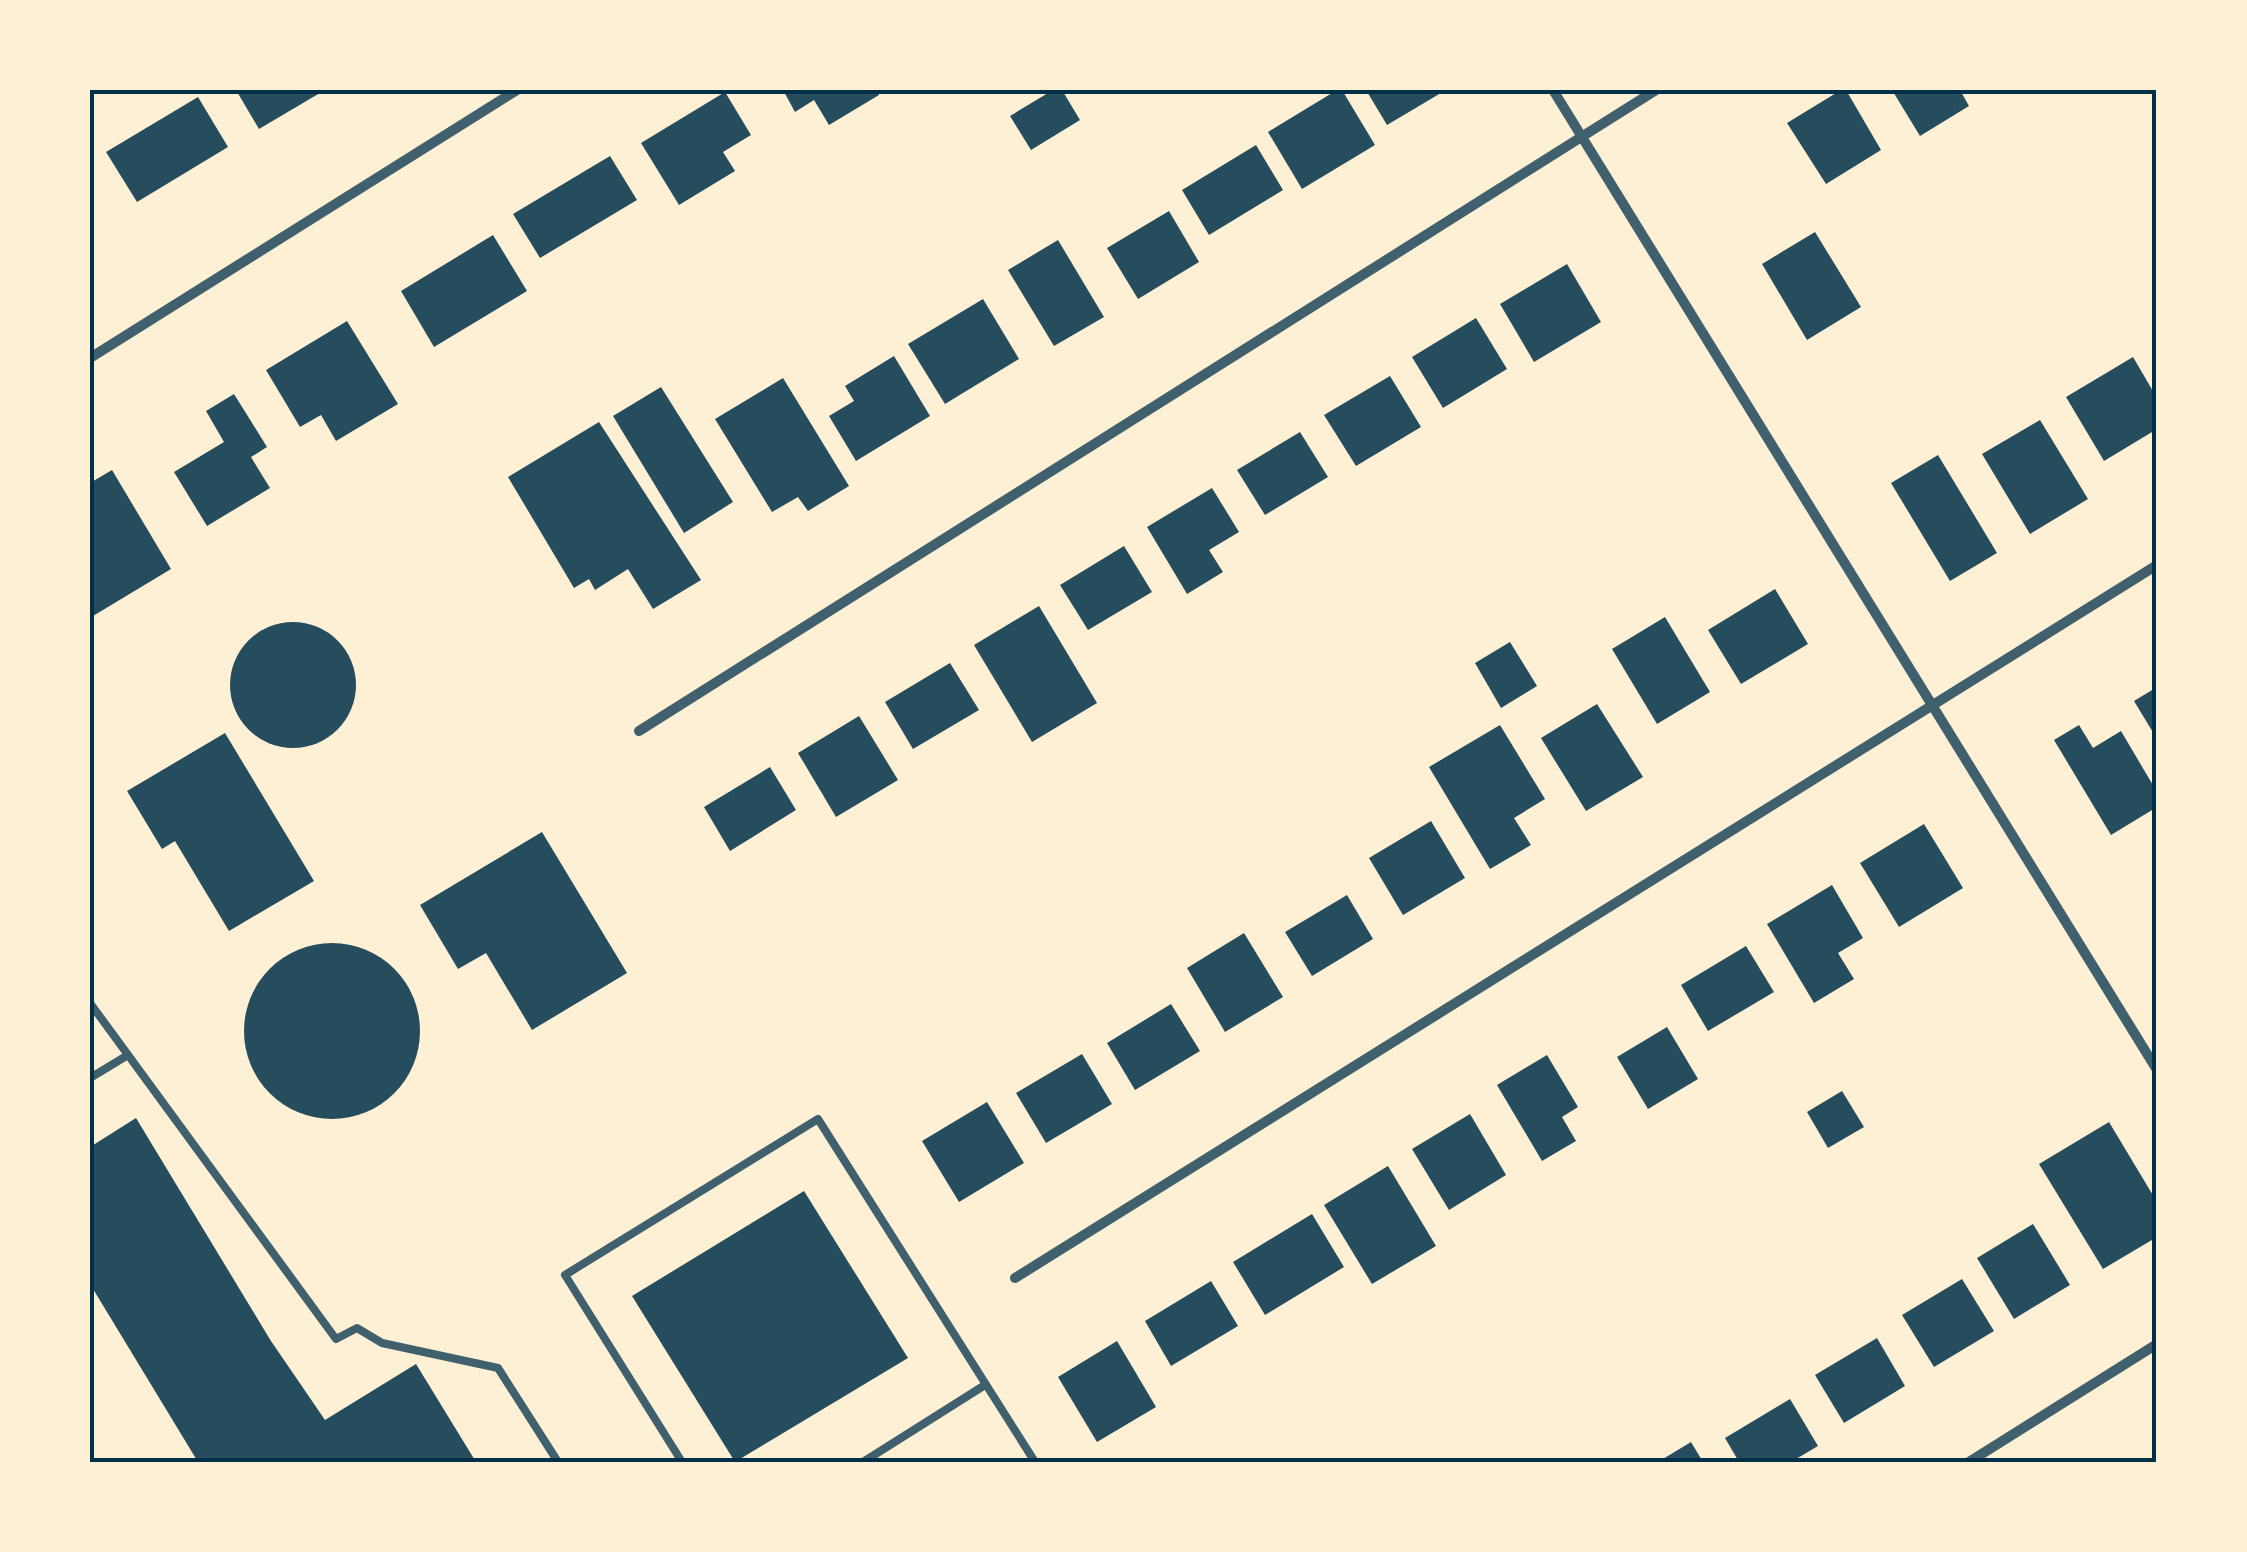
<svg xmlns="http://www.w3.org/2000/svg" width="2247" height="1552" font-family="'Source Sans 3',sans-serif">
<rect width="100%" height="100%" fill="#fdf0d5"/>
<g fill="#264d5e">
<polygon points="236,90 325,90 259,129"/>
<polygon points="783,90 876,90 879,95 829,125 814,100 795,112"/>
<polygon points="1053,90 1062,90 1080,120 1031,150 1010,116"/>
<polygon points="1337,90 1342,90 1375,145 1302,189 1268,132"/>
<polygon points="1366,90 1446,90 1387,125"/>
<polygon points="1841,90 1846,90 1881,150 1826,184 1787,123"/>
<polygon points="1892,90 1960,90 1969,106 1920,136"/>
<polygon points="725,92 751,135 723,152 735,171 679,205 641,143"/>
<polygon points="198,97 228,147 137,202 106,152"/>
<polygon points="1256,145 1283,190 1209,235 1182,190"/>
<polygon points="610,156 637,200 540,258 513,214"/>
<polygon points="1169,211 1199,262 1138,299 1107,248"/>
<polygon points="1815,232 1861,307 1807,340 1762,264"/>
<polygon points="493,235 527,291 434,347 401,291"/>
<polygon points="1058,240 1104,317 1054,346 1008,270"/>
<polygon points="1567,264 1601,322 1534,362 1500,304"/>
<polygon points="983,299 1019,359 945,404 908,344"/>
<polygon points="1476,318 1507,369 1443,408 1412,357"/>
<polygon points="347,321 398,404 336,441 321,415 300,427 266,370"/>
<polygon points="894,356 930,416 856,461 829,416 854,401 845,386"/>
<polygon points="2133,357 2157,398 2157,429 2104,461 2066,397"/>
<polygon points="1390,376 1421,427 1356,466 1324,415"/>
<polygon points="783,378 849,486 808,511 798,497 772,512 715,419"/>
<polygon points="661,387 733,502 684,533 613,416"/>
<polygon points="234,394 267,447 251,457 270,488 207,526 174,472 224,442 206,411"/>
<polygon points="2040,420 2088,499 2030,534 1982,454"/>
<polygon points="599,422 701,580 653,609 628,569 595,590 589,579 574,588 508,477"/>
<polygon points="1300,432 1328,477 1265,515 1237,470"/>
<polygon points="1938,455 1997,553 1950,581 1891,483"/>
<polygon points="112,470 171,569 93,616 90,483"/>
<polygon points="1212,488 1239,532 1209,550 1223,572 1187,594 1147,527"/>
<polygon points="1124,546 1152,592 1088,630 1060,585"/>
<polygon points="1775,589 1808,644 1741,684 1708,630"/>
<polygon points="1039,606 1097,703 1032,742 974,645"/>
<polygon points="1665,617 1710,692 1657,724 1612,649"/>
<circle cx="293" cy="685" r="63"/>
<polygon points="1510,642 1537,686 1501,708 1475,663"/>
<polygon points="950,663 979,710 913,749 885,702"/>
<polygon points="2157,687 2157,739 2134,701"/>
<polygon points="1597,704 1643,777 1586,811 1541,738"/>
<polygon points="859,716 898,780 836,817 798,753"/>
<polygon points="1500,725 1545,799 1514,818 1531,845 1490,869 1429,767"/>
<polygon points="2079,725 2093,748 2121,731 2157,792 2157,807 2111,835 2054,740"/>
<polygon points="225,733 314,881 229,931 175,841 162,849 127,791"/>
<polygon points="770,767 796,810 730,851 704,807"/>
<polygon points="1431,821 1465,878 1403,915 1369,858"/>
<polygon points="1924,824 1963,888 1899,927 1860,863"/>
<polygon points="542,832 627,973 532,1030 486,953 458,969 420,905"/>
<polygon points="1832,885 1863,938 1838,953 1854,979 1814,1003 1767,924"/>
<polygon points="1347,895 1373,939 1312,976 1285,932"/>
<polygon points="1244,933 1283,997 1225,1032 1187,968"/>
<circle cx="332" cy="1031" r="88"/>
<polygon points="1746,946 1774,992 1708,1031 1681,985"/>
<polygon points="1171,1004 1200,1051 1135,1090 1107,1043"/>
<polygon points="1667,1027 1698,1079 1648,1109 1617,1057"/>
<polygon points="1082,1054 1112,1104 1046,1143 1016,1093"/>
<polygon points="1547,1055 1578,1107 1562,1117 1576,1141 1542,1161 1497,1085"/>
<polygon points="1842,1091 1864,1127 1828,1148 1807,1112"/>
<polygon points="987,1102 1024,1163 959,1202 922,1141"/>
<polygon points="1470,1114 1506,1175 1449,1210 1412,1149"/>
<polygon points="136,1118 271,1341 325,1420 416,1364 476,1462 198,1462 90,1284 90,1147"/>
<polygon points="2109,1122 2157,1202 2157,1237 2103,1269 2039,1164"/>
<polygon points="1388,1166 1436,1246 1372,1284 1324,1205"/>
<polygon points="804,1191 908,1358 735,1462 632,1296"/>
<polygon points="1312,1214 1344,1267 1265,1315 1233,1262"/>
<polygon points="2033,1224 2070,1285 2014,1319 1977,1258"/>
<polygon points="1962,1279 1994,1331 1934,1367 1902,1315"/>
<polygon points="1211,1281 1238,1326 1171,1366 1145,1321"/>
<polygon points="1877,1338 1905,1386 1844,1423 1815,1375"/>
<polygon points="1117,1341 1156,1407 1097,1442 1058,1377"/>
<polygon points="1790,1399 1818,1446 1791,1462 1739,1462 1725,1438"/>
<polygon points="1691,1442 1703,1462 1658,1462"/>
</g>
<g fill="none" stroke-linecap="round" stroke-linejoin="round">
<g stroke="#3f606c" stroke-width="8">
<polyline points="90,1003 336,1339 357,1328 382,1343 498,1368 558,1462"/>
<polyline points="90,1078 128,1055"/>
<polyline points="682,1462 565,1275 818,1119 1035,1462"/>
<polyline points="863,1462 985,1385"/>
</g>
<g stroke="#3f606c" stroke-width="10">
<polyline points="1553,90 2157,1070"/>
<polyline points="90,358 517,90"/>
<polyline points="639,731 1656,90"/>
<polyline points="1015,1278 2157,565"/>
<polyline points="1969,1462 2157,1344"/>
</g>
</g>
<rect width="2247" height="1552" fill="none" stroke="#fdf0d5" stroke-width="185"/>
<rect x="92" y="92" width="2062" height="1368" fill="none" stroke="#003049" stroke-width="4"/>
</svg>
